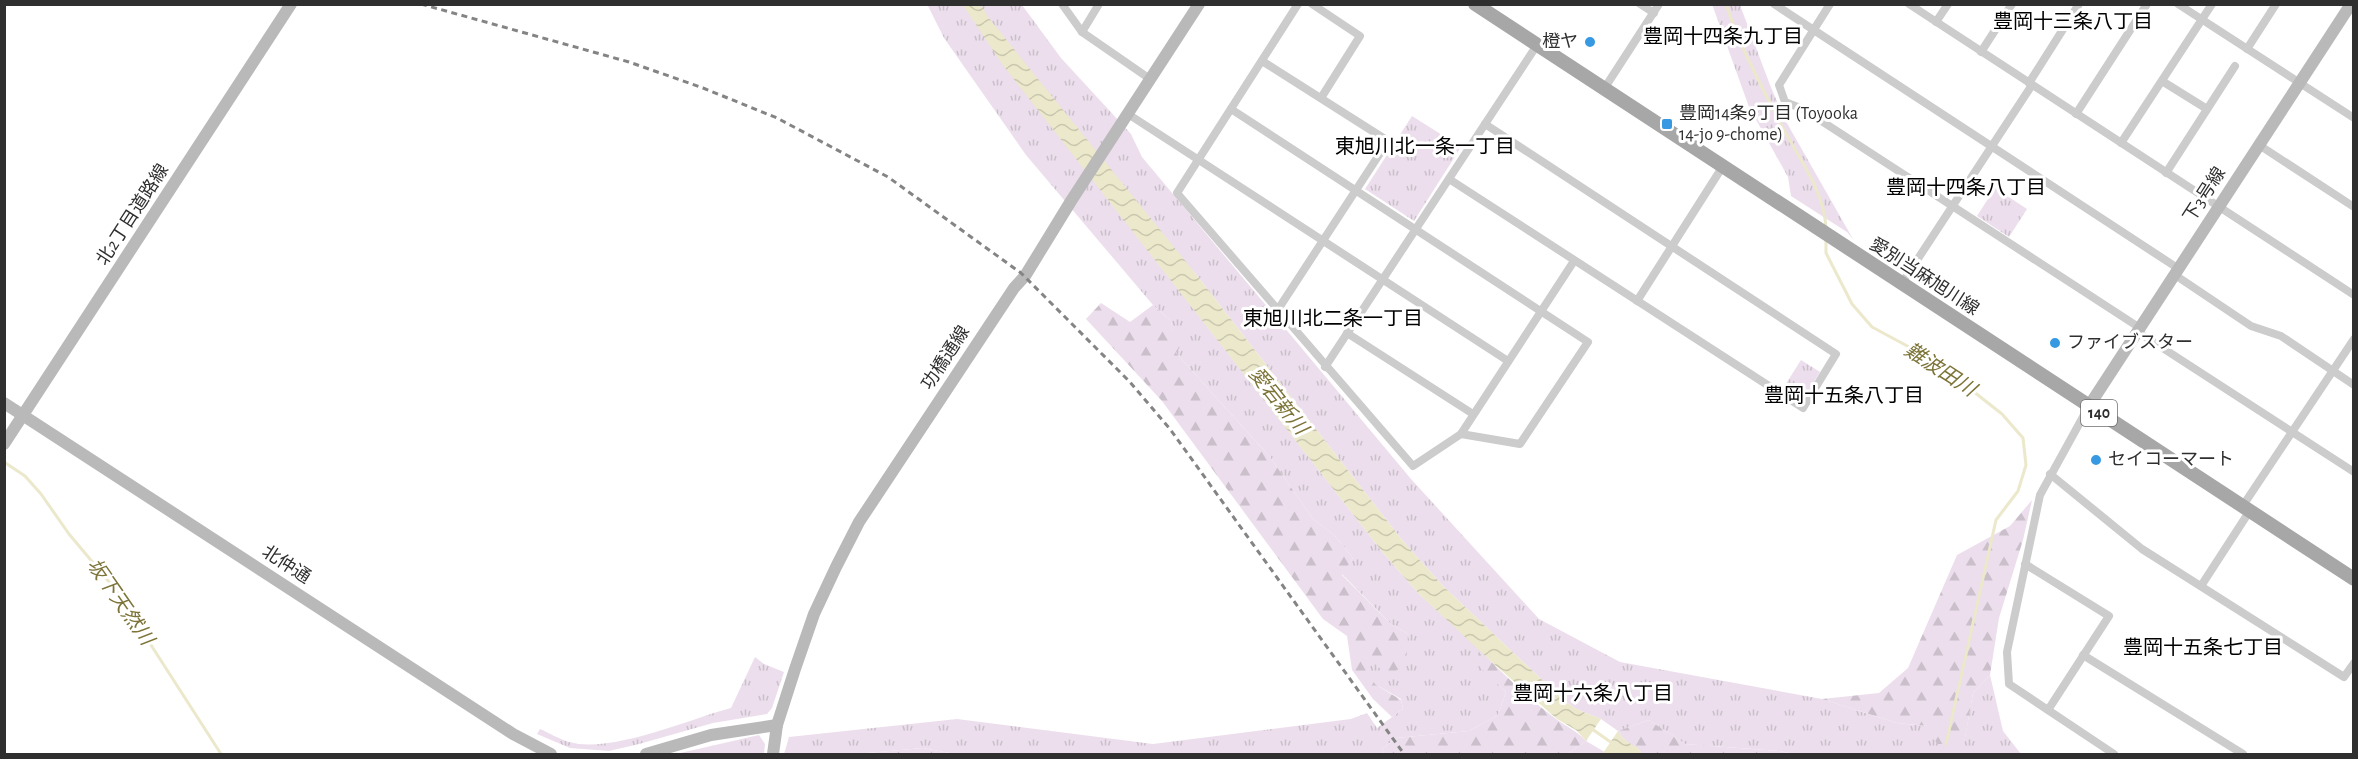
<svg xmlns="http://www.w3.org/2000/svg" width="2358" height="759" font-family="'Alegreya Sans','Noto Sans JP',sans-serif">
<defs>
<pattern id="grass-tufts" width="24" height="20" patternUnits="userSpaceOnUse" patternTransform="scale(1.5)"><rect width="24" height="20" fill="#ecdeec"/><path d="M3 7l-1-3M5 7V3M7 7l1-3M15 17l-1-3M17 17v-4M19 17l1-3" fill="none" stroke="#cbbfcb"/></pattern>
<pattern id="forest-firs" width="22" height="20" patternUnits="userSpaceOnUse" patternTransform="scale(1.5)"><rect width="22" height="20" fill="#ecdeec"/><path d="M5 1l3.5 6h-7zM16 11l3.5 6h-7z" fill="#cbbfcb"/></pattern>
<pattern id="water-waves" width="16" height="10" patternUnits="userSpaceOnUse" patternTransform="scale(1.5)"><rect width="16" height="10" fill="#ebe8cb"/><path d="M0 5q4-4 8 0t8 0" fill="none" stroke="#cac7af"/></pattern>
</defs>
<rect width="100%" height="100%" fill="#fff"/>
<g fill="url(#grass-tufts)">
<polygon points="927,4 1022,5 1061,58 1131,134 1142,157 1411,479 1539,619 1620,662 1822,699 1897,723 1927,726 1964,743 1973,693 1990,675 2003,731 2021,754 1794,754 1779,751 1685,744 1649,720 1618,731 1601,719 1574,708 1557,694 1443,586 1402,540 1195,273 1093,180 1384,554 1419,594 1479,649 1478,664 1506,692 1498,715 1469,731 1396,738 1382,749 1384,754 955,754 923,748 856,754 784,754 789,737 957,719 1153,744 1351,719 1367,713 1377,728 1403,709 1401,699 1375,684 1364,666 1408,634 1391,624 1342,574 1353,558 1335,536 1313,519 1270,457 1176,353 1171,321 1153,305 1026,155 944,38"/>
<polygon points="1712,4 1740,5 1770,85 1784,118 1853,239 1847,232 1791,196 1788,177 1749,107"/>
<polygon points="1412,116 1461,147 1414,221 1365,189"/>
<polygon points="1995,188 2027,209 2009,237 1977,216"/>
<polygon points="1801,360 1820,372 1804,398 1796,400 1782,390"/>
<path d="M755,657L764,664L784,672L772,708L767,714L713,723L639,744L609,751L570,748L537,734L540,729C549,733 559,739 569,742C611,754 689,719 731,708Z"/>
<polygon points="759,735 765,744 764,754 676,754"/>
<polygon points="1586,741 1608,754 1558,754 1569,753"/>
</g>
<g fill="url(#forest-firs)">
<polygon points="1101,303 1130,322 1153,305 1171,321 1173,332 1183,342 1176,353 1270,457 1313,519 1335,536 1353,558 1342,575 1391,624 1408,634 1406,664 1388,676 1372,661 1365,666 1375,684 1401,700 1403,709 1392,717 1373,699 1352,670 1347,636 1323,619 1162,401 1086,319"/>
<polygon points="2032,500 2023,540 1999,618 1990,675 1973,693 1964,744 1937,744 1927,726 1897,723 1822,699 1879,693 1908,668 1957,555 2010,526"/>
<path d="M1479,649C1502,673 1529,699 1556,719C1567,727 1577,731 1586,741L1569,753L1558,754H1384L1382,749L1396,738L1469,731L1498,715L1506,692L1477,664Z"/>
<path d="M1649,720L1685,744L1779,751L1794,754H1642C1636,743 1626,746 1618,731Z"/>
<polygon points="923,748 955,754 856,754"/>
</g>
<g fill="url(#water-waves)">
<polygon points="963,5 981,5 988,17 1195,273 1402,540 1443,586 1557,694 1574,708 1601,719 1586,741 1576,730 1557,719 1495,665 1419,594 1384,554 1002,64"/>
<path d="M1618,731C1626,746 1637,743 1642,754L1603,753Z"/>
</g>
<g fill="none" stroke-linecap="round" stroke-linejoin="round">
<g stroke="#ebe8cb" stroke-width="3">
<path d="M1726,4C1739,45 1759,81 1778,119C1795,153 1824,188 1826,228"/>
<polyline points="1826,238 1826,253 1852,304 1872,327 1911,348 1969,388 2002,414 2023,438 2026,465 2018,491 1996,520 1946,744"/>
<polyline points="4,462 25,476 41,494 69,534 115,589 221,754"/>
<polyline points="1592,729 1612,743"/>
</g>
<g stroke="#ccc" stroke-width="8">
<polyline points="1062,4 1082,32 1150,79"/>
<polyline points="1298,4 1177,193 1413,466 1461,434 1574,261"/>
<polyline points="1312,4 1360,36 1321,98"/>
<polyline points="1640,4 1654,13"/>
<polyline points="1774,4 2179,269"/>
<polyline points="1830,4 1779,85 1785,102 1803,109 2140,328"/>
<polyline points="1909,4 2354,295"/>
<polyline points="2178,4 2354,118"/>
<polyline points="1936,22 1948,4"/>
<polyline points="1082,32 1099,4"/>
<polyline points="2247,49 2276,4"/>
<polyline points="1981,52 2012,4"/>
<polyline points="1262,61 1388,141 1277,311"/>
<polyline points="2162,81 2207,109"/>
<polyline points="2029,83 2079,4"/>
<polyline points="1604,89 1659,4"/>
<polyline points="1231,109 1588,342 1520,444 1461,434"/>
<polyline points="1128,114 1508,361"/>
<polyline points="2076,114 2147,4"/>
<polyline points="2121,143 2212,4"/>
<polyline points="2259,145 2354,207"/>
<polyline points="2166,173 2235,66"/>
<polyline points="1449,179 1803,408 1836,354 1485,124"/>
<polyline points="2175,275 2251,326 2281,336 2354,385"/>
<polyline points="1902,283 2032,85"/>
<polyline points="1637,301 1723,166"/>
<polyline points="2138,332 2354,472"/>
<polyline points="1347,333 1473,414"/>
<polyline points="1325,367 1537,45"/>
<polyline points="2089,406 2040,495 2007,652 2009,684 2114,754"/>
<polyline points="2050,474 2142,549 2344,677 2354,663"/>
<polyline points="2242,507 2354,339"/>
<polyline points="2025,564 2109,616 2048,710"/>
<polyline points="2201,586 2249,512"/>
<polyline points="2083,655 2243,754"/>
</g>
<g stroke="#b9b9b9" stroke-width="12">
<polyline points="4,403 513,734 551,754"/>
<polyline points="2089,406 2351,4"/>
<polyline points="4,444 291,4"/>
<polyline points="646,754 711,735 777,725"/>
<polyline points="773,754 777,725 795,669 814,614 836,567 859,522 1014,288 1025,276 1071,201 1199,4"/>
</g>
<polyline stroke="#a7a7a7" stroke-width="14" points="1475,4 2354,579"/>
<polyline stroke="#848484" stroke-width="3" stroke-dasharray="6 4.5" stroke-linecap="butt" points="421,4 629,62 703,88 777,118 888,177 1021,273 1129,381 1170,429 1404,754"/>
</g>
<g fill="#3799e1" stroke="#fff" stroke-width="2">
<circle cx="1590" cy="42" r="6"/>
<rect x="1661" y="118" width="12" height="12" rx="3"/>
<circle cx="2055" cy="343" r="6"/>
<circle cx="2096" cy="460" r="6"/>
</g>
<g text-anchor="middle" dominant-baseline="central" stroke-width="6" stroke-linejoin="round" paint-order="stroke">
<rect fill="#fff" stroke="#6d6d6d" stroke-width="1.5" x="2081" y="400" width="36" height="26" rx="4.5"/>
<g font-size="16" font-weight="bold" fill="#2f2f2f">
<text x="2099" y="413">140</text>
</g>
<g font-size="18" fill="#2f2f2f" stroke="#fff" text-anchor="start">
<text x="1578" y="42" text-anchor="end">橙ヤ</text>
<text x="1679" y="114">豊岡14条9丁目 (Toyooka<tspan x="1679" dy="21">14-jo 9-chome)</tspan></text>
<text x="2067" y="343">ファイブスター</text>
<text x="2108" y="460">セイコーマート</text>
</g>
<g font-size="18" fill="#2f2f2f" stroke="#fff">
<text transform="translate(2205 195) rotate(-57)">下3号線</text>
<text transform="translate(133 215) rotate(-57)">北2丁目道路線</text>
<text transform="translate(1924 277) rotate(33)">愛別当麻旭川線</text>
<text transform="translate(946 358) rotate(-57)">功橋通線</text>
<text transform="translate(286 565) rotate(33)">北仲通</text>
</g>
<g font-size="20" fill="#000" stroke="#fff">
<text x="2073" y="22">豊岡十三条八丁目</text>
<text x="1723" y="37">豊岡十四条九丁目</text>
<text x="1425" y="147">東旭川北一条一丁目</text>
<text x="1966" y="188">豊岡十四条八丁目</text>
<text x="1333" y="319">東旭川北二条一丁目</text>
<text x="1844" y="396">豊岡十五条八丁目</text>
<text x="2203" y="648">豊岡十五条七丁目</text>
<text x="1593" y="694">豊岡十六条八丁目</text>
</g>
<g font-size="20" font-style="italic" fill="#7d7438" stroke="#fff">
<text transform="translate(1940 370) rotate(33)">難波田川</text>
<text transform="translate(1278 401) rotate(51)">愛宕新川</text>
<text transform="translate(120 602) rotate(55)">坂下天然川</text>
</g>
</g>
<rect width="2358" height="759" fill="none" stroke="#2f2f2f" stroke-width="12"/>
</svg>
